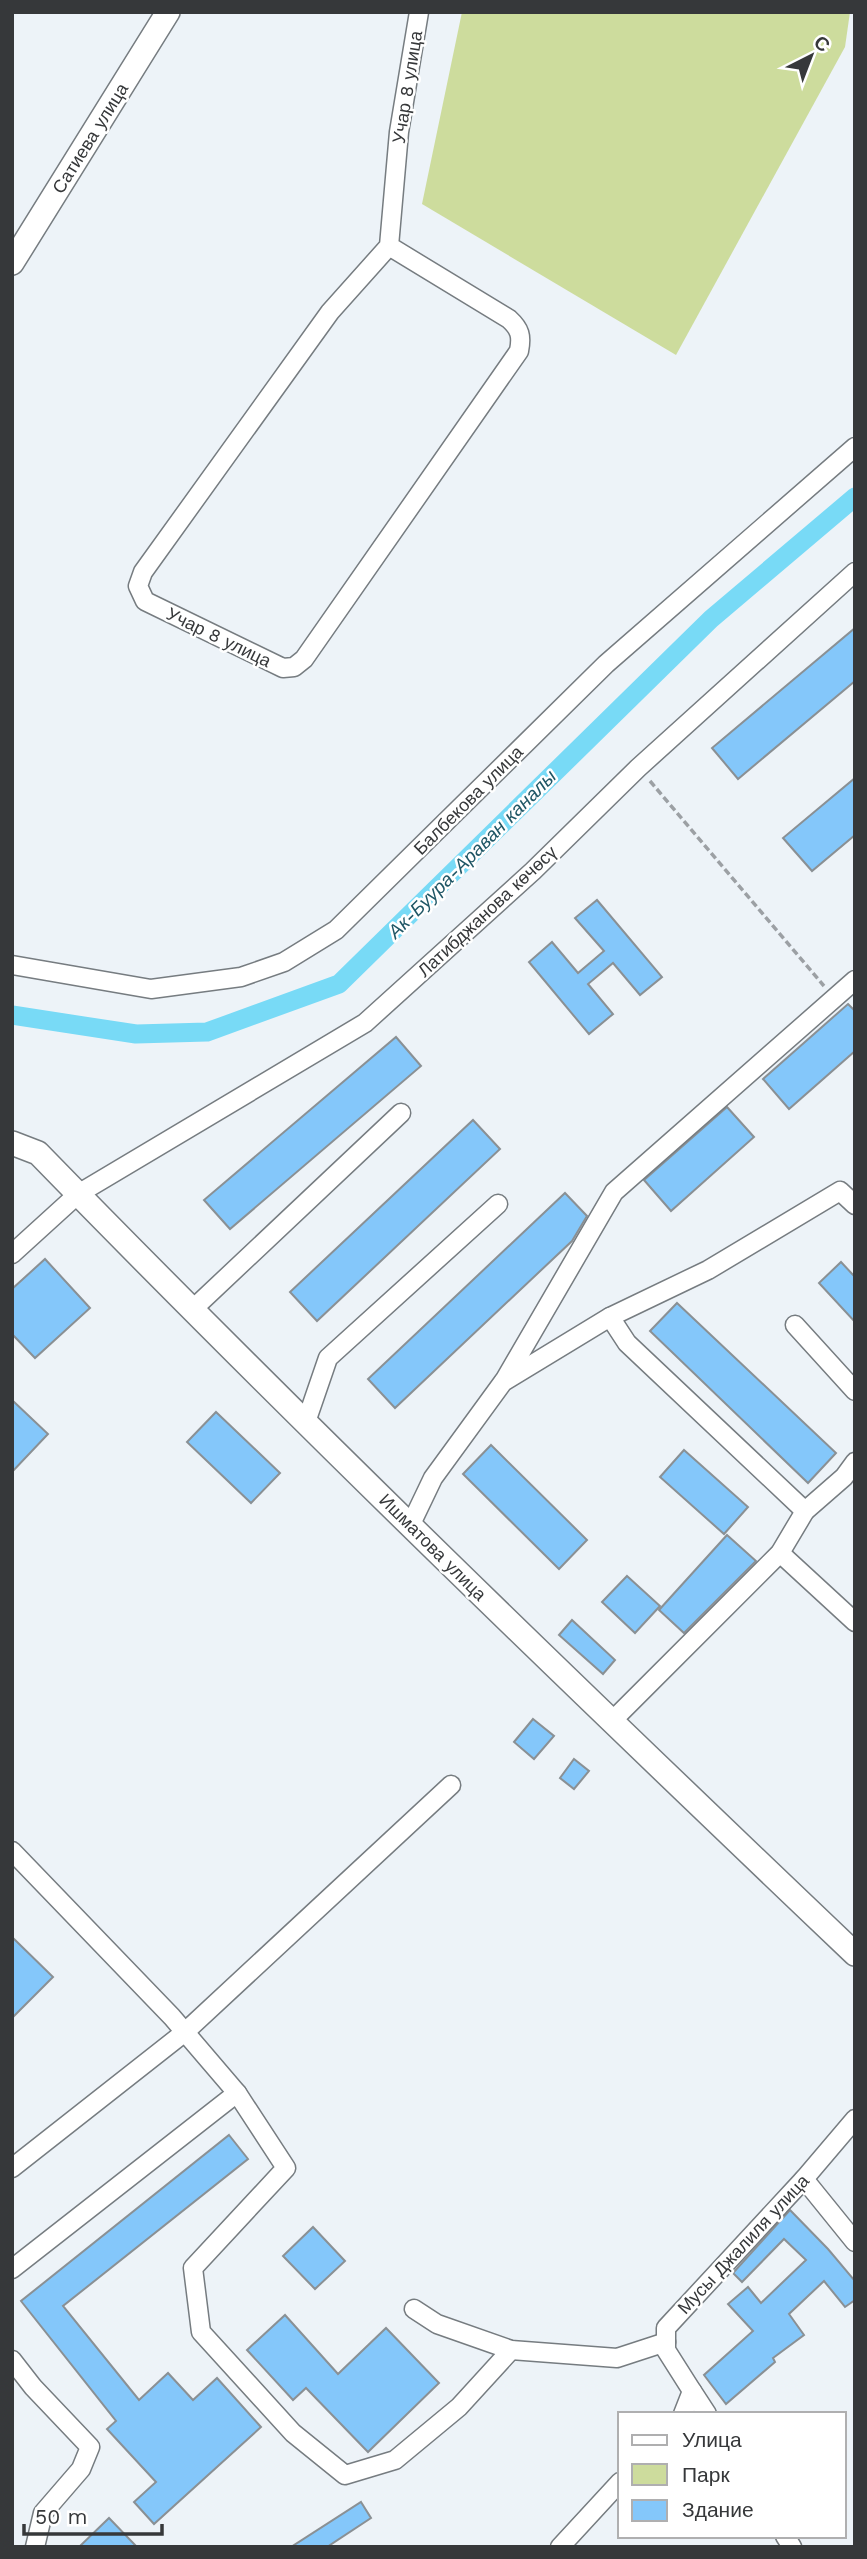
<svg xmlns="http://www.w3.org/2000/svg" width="867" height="2559" font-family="'Work Sans',sans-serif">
<rect width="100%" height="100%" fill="#edf3f8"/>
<polygon fill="#cddc9d" points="462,12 850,12 845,47 676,355 422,204"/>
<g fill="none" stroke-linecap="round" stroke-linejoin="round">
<polyline stroke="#78daf6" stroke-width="19" points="12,1015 136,1034 207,1032 339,984 711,619 855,497"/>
</g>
<g fill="#84c7fa" stroke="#8a9094" stroke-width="2">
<polygon points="855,628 855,681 738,779 712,748"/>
<polygon points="855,778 855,835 812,871 783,838"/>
<polygon points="597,900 662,977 640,995 613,963 588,984 613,1014 589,1034 529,962 552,942 578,973 604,951 575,918"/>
<polygon points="848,1004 855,1011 855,1051 789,1109 763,1079"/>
<polygon points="396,1037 421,1066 230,1229 204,1200"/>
<polygon points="727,1107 754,1137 671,1211 644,1180"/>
<polygon points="473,1120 500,1149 317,1321 290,1292"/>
<polygon points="565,1193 587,1216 572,1241 395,1408 368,1379"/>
<polygon points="45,1259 90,1308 35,1358 12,1334 12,1289"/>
<polygon points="841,1262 855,1277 855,1322 819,1283"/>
<polygon points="677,1303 836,1453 808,1483 650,1331"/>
<polygon points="12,1400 48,1434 12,1472"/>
<polygon points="216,1412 280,1473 251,1503 187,1442"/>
<polygon points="491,1445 587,1540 559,1569 463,1474"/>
<polygon points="684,1450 748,1507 724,1534 660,1477"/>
<polygon points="727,1535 756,1561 684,1633 659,1610"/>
<polygon points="627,1576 660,1606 635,1633 602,1602"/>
<polygon points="572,1620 615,1660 603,1674 559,1635"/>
<polygon points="533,1719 554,1736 534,1759 514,1742"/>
<polygon points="574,1759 589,1771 574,1789 560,1778"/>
<polygon points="12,1937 53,1977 12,2018"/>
<polygon points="229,2135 248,2159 63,2306 139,2400 168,2373 193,2400 217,2378 261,2427 154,2524 134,2502 156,2482 107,2429 116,2421 21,2301"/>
<polygon points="790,2210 828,2249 855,2281 855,2300 845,2307 824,2281 789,2314 804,2335 773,2358 775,2362 726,2404 704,2375 753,2331 728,2304 748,2287 761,2303 806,2260 784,2239 742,2282 733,2273"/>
<polygon points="313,2227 345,2261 315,2289 283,2256"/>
<polygon points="285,2315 338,2374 386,2328 439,2383 368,2452 306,2388 293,2400 247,2350"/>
<polygon points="361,2502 371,2518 327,2547 291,2547"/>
<polygon points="109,2518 137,2547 79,2547"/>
</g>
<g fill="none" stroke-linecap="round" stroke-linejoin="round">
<g stroke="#767c80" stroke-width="21">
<g id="minor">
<path d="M389,246L509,319C520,329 522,336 519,351L304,659L294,667L283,668L145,601L138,586L143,572L330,312L389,246L399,132L419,12"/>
<polyline points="12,965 151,989 241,977 284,962 336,930 606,664 855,447"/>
<polyline points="12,1254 78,1194 365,1023 533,871 638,768 855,572"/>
<polyline points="193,1309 401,1113"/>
<polyline points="610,1317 627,1343 805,1511"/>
<polyline points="795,1325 855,1391"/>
<polyline points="504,1381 614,1192 855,980"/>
<polyline points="306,1422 328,1358 498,1204"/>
<polyline points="411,1524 433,1478 503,1382 610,1317 708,1270 840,1191 855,1205"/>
<polyline points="780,1553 855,1622"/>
<polyline points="611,1722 780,1553 805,1511 844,1477 855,1462"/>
<polyline points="12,1851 172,2017 237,2093 286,2168 193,2268 201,2332 293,2433 345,2475 395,2460 459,2407 511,2350"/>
<polyline points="12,2168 185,2032 451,1785"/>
<polyline points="804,2179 855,2242"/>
<polyline points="12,2269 237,2093"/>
<polyline points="414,2309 437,2324 511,2350 617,2358 666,2342"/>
<polyline points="12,2360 33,2387 90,2447 81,2469 43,2513 35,2547"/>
<polyline points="692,2391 707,2414"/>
<polyline points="683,2414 692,2391 666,2350 666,2328 804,2179 855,2119"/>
<polyline points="785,2536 792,2547"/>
<polyline points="560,2547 620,2482"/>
</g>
</g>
<g stroke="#767c80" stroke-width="26">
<g id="major">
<polyline points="12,263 168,12"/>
<path d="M12,1143L38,1153C304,1426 579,1691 855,1954"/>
</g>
</g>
<polyline stroke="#9ca0a4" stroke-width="3.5" stroke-dasharray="7 3.5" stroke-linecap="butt" points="650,781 824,986"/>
<use href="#minor" stroke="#fff" stroke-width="18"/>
<use href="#major" stroke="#fff" stroke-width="23"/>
</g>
<g text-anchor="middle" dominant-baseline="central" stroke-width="5" stroke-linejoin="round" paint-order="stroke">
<g font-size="18" fill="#36383a" stroke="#fff">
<text transform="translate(407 87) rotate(-81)">Учар 8 улица</text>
<text transform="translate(90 138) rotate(-58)">Сатиева улица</text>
<text transform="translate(219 637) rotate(26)">Учар 8 улица</text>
<text transform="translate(468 800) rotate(-45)">Балбекова улица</text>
<text transform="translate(487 911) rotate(-43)">Латибджанова көчөсү</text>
<text transform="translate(433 1547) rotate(45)">Ишматова улица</text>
<text transform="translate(743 2244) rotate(-47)">Мусы Джалиля улица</text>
</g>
<g font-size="19" font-style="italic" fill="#205766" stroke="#fff">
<text transform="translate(472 854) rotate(-45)">Ак-Буура-Араван каналы</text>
</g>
</g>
<rect width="867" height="2559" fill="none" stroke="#36383a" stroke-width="28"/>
<rect x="618" y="2412" width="228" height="126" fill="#ffffff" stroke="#afafb0" stroke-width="2"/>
<rect x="632" y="2435" width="35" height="10" fill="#ffffff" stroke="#afafb0" stroke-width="2"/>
<text x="682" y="2447" font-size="21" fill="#36383a">Улица</text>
<rect x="632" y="2464" width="35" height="21" fill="#cddc9d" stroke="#afafb0" stroke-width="2"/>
<text x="682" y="2482" font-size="21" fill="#36383a">Парк</text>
<rect x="632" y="2500" width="35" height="21" fill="#84c7fa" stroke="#afafb0" stroke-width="2"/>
<text x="682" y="2517" font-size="21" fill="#36383a">Здание</text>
<g transform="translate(811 56) rotate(42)" stroke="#ffffff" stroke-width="5" paint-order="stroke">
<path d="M0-5L12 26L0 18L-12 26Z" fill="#36383a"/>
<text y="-10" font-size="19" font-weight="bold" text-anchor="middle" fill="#36383a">С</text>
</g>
<path d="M24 2524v10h138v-10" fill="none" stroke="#36383a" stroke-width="3.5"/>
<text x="35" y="2524" font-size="21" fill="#36383a" stroke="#ffffff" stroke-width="5" paint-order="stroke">50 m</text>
</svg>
